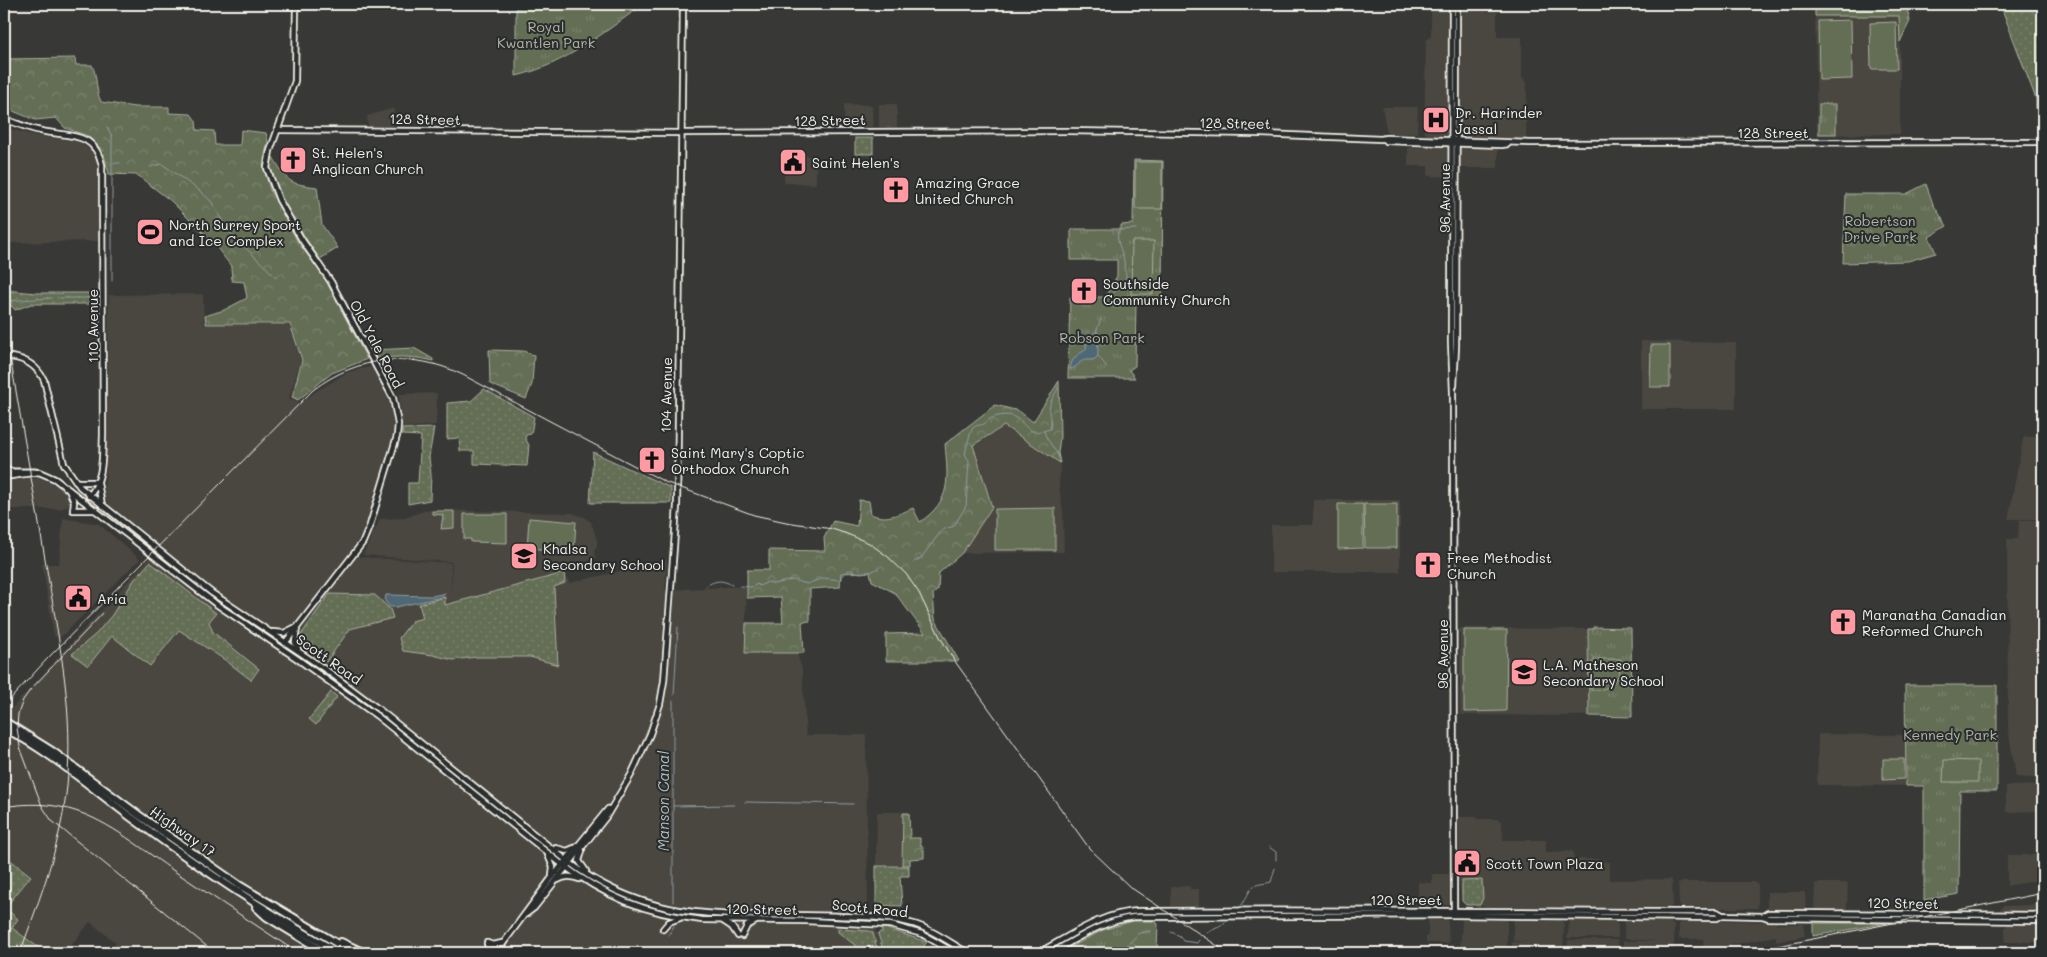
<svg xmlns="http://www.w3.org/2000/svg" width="2047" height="957" font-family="Mali,sans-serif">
<defs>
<pattern id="grass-dots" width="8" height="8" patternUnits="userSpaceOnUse" patternTransform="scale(1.25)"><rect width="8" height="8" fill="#636e55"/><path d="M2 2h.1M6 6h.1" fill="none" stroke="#7a836d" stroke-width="1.8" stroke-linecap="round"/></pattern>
<pattern id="forest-crowns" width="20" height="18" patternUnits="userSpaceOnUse" patternTransform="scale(1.25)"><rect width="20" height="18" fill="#636e55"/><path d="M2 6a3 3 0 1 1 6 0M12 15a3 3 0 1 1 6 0" fill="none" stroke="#7a836d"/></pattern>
<pattern id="park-tufts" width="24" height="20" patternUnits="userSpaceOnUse" patternTransform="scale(1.25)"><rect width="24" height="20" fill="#636e55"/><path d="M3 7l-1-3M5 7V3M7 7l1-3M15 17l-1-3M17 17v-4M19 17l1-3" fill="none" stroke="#7a836d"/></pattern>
</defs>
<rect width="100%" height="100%" fill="#383836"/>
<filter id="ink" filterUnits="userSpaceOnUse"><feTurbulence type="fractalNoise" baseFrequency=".02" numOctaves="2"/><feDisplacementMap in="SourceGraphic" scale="10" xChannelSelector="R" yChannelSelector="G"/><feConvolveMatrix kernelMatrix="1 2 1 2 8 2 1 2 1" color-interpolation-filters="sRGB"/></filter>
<g filter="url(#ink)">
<g fill="#494640">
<polygon points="1463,10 1497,12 1497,37 1522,37 1522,77 1527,83 1526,140 1458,137 1459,13"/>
<polygon points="1431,11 1450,11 1448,133 1444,137 1428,136 1424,132 1426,41 1431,36"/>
<polygon points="1815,16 1900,16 1900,134 1817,135"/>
<polygon points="844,104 872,105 873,127 844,128"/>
<polygon points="879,104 897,104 897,128 879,127"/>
<polygon points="1382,107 1418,107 1417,133 1387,134"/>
<polygon points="394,108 394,126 368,127 367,116"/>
<polygon points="4,128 38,136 77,141 91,150 97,159 100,169 100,241 5,243"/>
<polygon points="1433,146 1445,146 1448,148 1448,177 1428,176 1428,166 1408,166 1408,148 1410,147 1425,147 1428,148"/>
<polygon points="1459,147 1498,147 1498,168 1458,168"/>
<polygon points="785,155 816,156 816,184 784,183"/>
<polygon points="203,294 204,325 290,325 301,360 289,398 301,403 315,392 348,372 374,366 388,390 393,406 396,430 365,530 352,550 359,557 451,563 451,596 452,562 363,555 380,519 405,518 426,510 572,513 584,517 591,522 597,540 597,546 594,551 596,558 565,570 569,583 667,560 665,590 747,586 745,653 797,653 802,669 806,735 866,735 868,905 883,953 108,953 116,943 90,922 65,953 46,953 12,928 18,919 5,909 4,717 160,546 109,505 103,494 106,474 109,295"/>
<polygon points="1641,341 1736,343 1736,409 1641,409"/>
<polygon points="437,393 436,425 402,428 399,394"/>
<polygon points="1004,426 1060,463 1059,488 1063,510 1064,552 962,553 992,507 973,445"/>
<polygon points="2025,437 2043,437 2043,519 2008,519 2023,439"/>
<polygon points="39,477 63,489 68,496 70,501 68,506 61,509 7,509 6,481"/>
<polygon points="1313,500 1400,500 1400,572 1271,572 1271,525 1313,525"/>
<polygon points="63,518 99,524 140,559 60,638 54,636 42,564 59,564"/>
<polygon points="2019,520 2043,520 2043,779 2016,777 2008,728 2007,539 2018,539"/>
<polygon points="1460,628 1588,629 1589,716 1460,715"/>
<polygon points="1818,734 1905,735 1906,786 1817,785"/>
<polygon points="2043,785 2043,811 2006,812 2006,786"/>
<polygon points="877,812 902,812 902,865 876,865"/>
<polygon points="1459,817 1477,817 1478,819 1498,819 1502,822 1503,840 1546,840 1546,852 1573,851 1574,859 1604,859 1605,862 1610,862 1610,880 1672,879 1673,905 1670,908 1655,909 1489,908 1480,905 1466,905 1462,901 1459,880"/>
<polygon points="2007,855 2043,855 2043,879 2007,886"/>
<polygon points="1432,874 1449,874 1449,905 1418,905 1418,882 1432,883"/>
<polygon points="1680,882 1754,882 1758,885 1758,908 1682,908 1679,905 1678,883"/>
<polygon points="1815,883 1848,883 1847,910 1816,910 1814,908"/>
<polygon points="1190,886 1190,889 1199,889 1199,906 1171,906 1171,887"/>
<polygon points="1767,892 1805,892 1806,908 1804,910 1767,909"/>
<polygon points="2043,900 2043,912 1999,911 2003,906 2030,905"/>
<polygon points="1428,918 1446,918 1448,921 1449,943 1426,943 1426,937 1428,936"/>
<polygon points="1462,919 1505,919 1507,921 1507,953 1460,953"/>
<polygon points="1515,919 1560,920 1564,924 1563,953 1512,953 1512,942 1534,941 1513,941 1513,922"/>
<polygon points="1624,919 1669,920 1674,926 1674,953 1623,953 1623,941 1659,941 1624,939"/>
<polygon points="1683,919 1776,922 1776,924 1803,924 1805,936 1776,942 1776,936 1704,951 1703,939 1679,939 1679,923"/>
<polygon points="1570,920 1615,920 1618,926 1618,938 1567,938"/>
<polygon points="2043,924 2042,942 2005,942 2005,928 2007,925"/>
<polygon points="1568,940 1618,940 1618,953 1567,953"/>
</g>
<g fill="url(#grass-dots)" stroke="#acb09e">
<polygon points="2000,4 2043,4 2043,109 2036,109 2036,99"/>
<rect x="855" y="138" width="18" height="16"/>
<polygon points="4,229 4,290 37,293 99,293 99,304 31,304 15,310 12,306 4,306"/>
<path d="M414,348L433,359V361C414,356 396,356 377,359L372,350Z"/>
<polygon points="484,389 534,417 531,434 526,435 525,438 529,445 527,466 474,464 474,451 460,451 459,438 447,439 447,403 471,401"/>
<polygon points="434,428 429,457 431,474 430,500 408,504 408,483 418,483 421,436 402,435 402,429"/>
<polygon points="593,452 671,488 671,503 590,503"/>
<polygon points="150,562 216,613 209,622 213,632 259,669 251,680 225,660 179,630 150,666 112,636 88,666 72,654 96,634 112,615 134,580"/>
<polygon points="564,573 565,583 554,587 558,665 530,657 476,657 453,660 433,655 403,651 399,638 412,621 423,618 419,604 445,597 445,605"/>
<polygon points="329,594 375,595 390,609 393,618 350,629 326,662 299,643 299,638"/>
<polygon points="331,692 337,697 316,725 309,719"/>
<polygon points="4,855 31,876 5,908 18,919 4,939"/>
<polygon points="876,866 909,866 909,876 900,876 902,906 876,905"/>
<polygon points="1482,880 1483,898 1480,905 1466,905 1462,901 1462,881"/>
<polygon points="882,927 927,942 919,953 884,953 878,934 882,931"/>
<polygon points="838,929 870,931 873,933 878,953 865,953 838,932"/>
</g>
<g fill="url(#forest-crowns)" stroke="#acb09e">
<path d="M75,58L76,65H92C98,78 95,89 101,102L135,107H169V113L191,114L196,121L197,130L214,131L215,145H240L241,130L266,133L268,141L263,164L270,190L299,244L323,275L367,359L332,373L298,400L292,397L302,360L290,324H206L205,316L224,310L247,298L244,282L232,281L231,266L214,244L171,201L137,175L109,174L103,151L88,136L65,128L56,118L35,120L13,111L4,97V59Z"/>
<path d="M273,157C289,183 287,183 317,187L322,225L338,248L320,259C309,244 270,186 270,169C270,165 272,161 273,157Z"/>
<polygon points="489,350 523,351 534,355 532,384 526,399 490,384"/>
<path d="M1059,381L1060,437L1058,453L1060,463L1004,426L973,445L992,507L962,553L939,573L938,590L933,594L935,619L959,661H886V634L925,633L895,593L872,581L870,572L841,573L840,587L810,589V621L802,622L804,653H745L746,623H783L781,597L747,598V570H769V550L825,551L824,538L833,521L857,526L859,500L869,501L871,514C886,521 899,514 913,508L920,522C952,500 948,479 945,444L995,405L1019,411L1033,422Z"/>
<polygon points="903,813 909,813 910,838 920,838 920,844 924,849 924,858 910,859 910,865 902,865"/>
</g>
<g fill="url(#park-tufts)" stroke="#acb09e">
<path d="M516,4H644C604,32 565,65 516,76Z"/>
<polygon points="1794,4 1906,4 1910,21 1900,42 1899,16 1815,16 1815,7 1794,7"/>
<rect x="1819" y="104" width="17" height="30"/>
<polygon points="1134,160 1163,161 1162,299 1136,300 1135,366 1129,370 1135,378 1068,378 1070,297 1105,297 1117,276 1117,260 1071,260 1071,231 1073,229 1121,229 1121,225 1133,224"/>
<polygon points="1926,184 1933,204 1947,226 1929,237 1936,253 1908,261 1843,263 1846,194 1906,194"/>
<polygon points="432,511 454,511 454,528 441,529 443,515 432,514"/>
<polygon points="1593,627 1631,628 1632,717 1589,716 1588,629 1593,629"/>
<polygon points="1905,685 1997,685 1997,791 1960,791 1959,894 1924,900 1924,786 1906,786"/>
<polygon points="1133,921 1155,921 1158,924 1157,949 1124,949 1123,953 1060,953 1103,930"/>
<polygon points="1813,923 1887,923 1813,936"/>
<polygon points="12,928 46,953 4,952 4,939"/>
</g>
<g fill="#636e55" stroke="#acb09e">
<polygon points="1851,20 1852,79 1819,80 1818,21"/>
<polygon points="1896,22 1897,69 1871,69 1870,23"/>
<rect x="1135" y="162" width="27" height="47"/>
<polygon points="1132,241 1154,241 1153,294 1131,294"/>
<polygon points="1651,345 1670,345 1670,387 1650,387"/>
<polygon points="1338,504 1363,504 1363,548 1338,549"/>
<polygon points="1364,504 1397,504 1397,548 1365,548"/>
<polygon points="1055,508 1055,550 995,550 995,509"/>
<polygon points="464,514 507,514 507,543 471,542 471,539 464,539"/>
<polygon points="529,518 576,522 574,552 527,548"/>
<polygon points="1464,630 1507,630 1506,711 1464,712"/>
<path d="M1595,659H1621C1621,679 1612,691 1591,690V664Z"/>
<polygon points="1883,759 1904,759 1904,779 1883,780"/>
<polygon points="1944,760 1978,761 1978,782 1943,782"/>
</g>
<g fill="#506775" stroke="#929ea3">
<path d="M1095,332H1098L1094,340L1095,343H1098C1097,350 1101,358 1092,360C1090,360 1086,360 1084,360C1078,363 1077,368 1070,369C1071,359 1078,354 1084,351L1087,347L1085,344H1088Z"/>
<polygon points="446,593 442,597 396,607 390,607 385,601 386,595 432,596"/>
</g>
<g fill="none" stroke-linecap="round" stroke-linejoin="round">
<g stroke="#929ea3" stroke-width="1">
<polyline points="107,127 112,136 112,281"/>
<polyline points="113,163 120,163"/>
<polyline points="150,167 162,164 200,191 211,201 228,231 276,277"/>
<path d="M1127,280L1126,279V273L1124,269C1127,256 1113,241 1119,230L1136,229"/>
<polyline points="60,298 95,298"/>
<polyline points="1109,298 1125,280"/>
<polyline points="5,301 52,298"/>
<polyline points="1096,332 1101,319"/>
<polyline points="1098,356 1107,367"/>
<polyline points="1044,431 1046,437 1058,455"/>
<polyline points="4,486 4,497"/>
<path d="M914,562L921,558L942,530L954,526L966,506L969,461L965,454C967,447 969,434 973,428C977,424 980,426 984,424C986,423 988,420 990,419C994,416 1007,414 1012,416C1029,424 1025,437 1050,429C1052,422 1050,419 1049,412C1049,402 1054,397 1058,388"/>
<polyline points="740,586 751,587 758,584 759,586 768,582 773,584 793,580 807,584 823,578 841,580 841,576 849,570 860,573 871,572 878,568"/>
<path d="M705,587C714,580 722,579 732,585"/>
<polyline points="674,695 678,627"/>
<polyline points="673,701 673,902"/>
<polyline points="745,802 853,804"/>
<polyline points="673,806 734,805"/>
<polyline points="1269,847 1276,852 1276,860"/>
<path d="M1240,907C1246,901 1249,889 1254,886C1260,883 1266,884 1271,882L1275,868"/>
<polyline points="1171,932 1180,936 1183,941 1197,943 1199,940"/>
<polyline points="1206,933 1221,926 1225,922"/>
<polyline points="669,935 674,926"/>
<polyline points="930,953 936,949 940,953"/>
<polyline points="1120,953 1139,933 1151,931"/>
</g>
<polyline stroke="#545451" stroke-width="4.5" stroke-dasharray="4.5 2" stroke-linecap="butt" points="4,357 11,357"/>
<g stroke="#f4f1e8" stroke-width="8">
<g id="secondary">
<polyline points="1452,4 1451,342 1453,392 1454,915"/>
<path d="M4,119C16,123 29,129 41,131C67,137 94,130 102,165L103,435C102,456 104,480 89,496"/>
<polyline points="277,130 682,133 1067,131 1261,134 1381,139 1386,138 1530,143 2043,142"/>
<polyline points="1383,139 1386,141 1502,145 1508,144"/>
<path d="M11,357C26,359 37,366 44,380L64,464L80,487L212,593L329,672L381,711L566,860C657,930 734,911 839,916C864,917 890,917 914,924C934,930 950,943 968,953"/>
<polyline points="1454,386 1456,346 1457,4"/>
<path d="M4,477L39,472L55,479L216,604L296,658L377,716L559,862C605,897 644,913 702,920L806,921L890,925L922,934L955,953"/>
<polyline points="76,482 98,482"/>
<polyline points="98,483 102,505"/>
<polyline points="69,490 74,502 73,510 96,510"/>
<polyline points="297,628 295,642 298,649"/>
<polyline points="273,632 284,633 294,628"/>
<polyline points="285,643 363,542 370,525 397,436 398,424 393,398 331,282 302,240 279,200 267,168 270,151 295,81 296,4"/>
<polyline points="556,848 567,851 574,848"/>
<polyline points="582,851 579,861 586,871"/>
<polyline points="548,855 553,867 552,876"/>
<path d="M558,880C564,876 572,876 579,879"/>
<polyline points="526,914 534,908 606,817 631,775 650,734 660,704 664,681 677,506 683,4"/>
<polyline points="1763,916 1768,913 1788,913 2043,915"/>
<polyline points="723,921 732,927 738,936"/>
<polyline points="663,929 669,922 680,918"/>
<polyline points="742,936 747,926 756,921"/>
<polyline points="487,943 493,945 502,943"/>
<polyline points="487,943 489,953"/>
<polyline points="496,953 550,880 608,809"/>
<path d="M1038,953C1071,936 1100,913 1138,911C1331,909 1524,912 1717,912L1722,915L1763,916L1768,918L2043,921"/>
<path d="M1051,953C1078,938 1103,921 1134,917L1454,915L1717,918L1722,915"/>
</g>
</g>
<g stroke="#f4f1e8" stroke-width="9">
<polyline id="primary" points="4,470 13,472 35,472"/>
</g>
<g stroke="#f4f1e8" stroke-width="10">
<g id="motorway">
<polyline points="4,721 52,751 140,816 239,885 353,953"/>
<path d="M4,728C50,751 90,787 132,818C198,867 267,913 339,953"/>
<polyline points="256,907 267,917 326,953"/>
<polyline points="341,942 365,953"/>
</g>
</g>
<use href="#secondary" stroke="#2a2d2e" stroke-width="4.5"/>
<use href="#primary" stroke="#2a2d2e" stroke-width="5"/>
<use href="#motorway" stroke="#2a2d2e" stroke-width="6"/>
<g stroke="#f4f1e8" stroke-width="1">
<path d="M4,322C19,406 33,491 48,576C60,647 74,713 67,786C61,844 40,898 20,953"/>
<polyline points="103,613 31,689 23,700 18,714 17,728 20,747 42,806 52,821 215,953"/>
<path d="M4,706L48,658L313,390C357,356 413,350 463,375L665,482L754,515L786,522L832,529L847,534L869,543L887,556L906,574L919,593L940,637L954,660L1089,848L1130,887L1228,953"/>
<path d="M4,807C26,803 50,803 72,810C110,821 144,851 177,873C217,900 258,926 298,953"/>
<polyline points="1743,953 2043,893"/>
</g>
</g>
</g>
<defs>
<g id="hospital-square" transform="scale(1.4375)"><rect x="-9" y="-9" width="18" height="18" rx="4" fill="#ff9aa2" stroke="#2a2d2e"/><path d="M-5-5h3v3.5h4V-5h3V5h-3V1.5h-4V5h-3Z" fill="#111"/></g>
<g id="church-square" transform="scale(1.4375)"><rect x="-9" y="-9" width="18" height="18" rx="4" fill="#ff9aa2" stroke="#2a2d2e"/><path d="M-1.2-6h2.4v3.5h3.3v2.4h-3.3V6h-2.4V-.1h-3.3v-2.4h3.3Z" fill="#111"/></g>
<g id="civic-square" transform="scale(1.4375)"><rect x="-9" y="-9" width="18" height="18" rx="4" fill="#ff9aa2" stroke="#2a2d2e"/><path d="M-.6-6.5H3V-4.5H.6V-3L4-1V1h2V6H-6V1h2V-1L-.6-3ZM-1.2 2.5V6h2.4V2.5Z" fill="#111"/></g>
<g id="stadium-square" transform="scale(1.4375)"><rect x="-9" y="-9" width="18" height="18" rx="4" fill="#ff9aa2" stroke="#2a2d2e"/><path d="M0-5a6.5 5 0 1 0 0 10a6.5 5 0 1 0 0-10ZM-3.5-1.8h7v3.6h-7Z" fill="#111"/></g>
<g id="school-square" transform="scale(1.4375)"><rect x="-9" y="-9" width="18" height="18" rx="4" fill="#ff9aa2" stroke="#2a2d2e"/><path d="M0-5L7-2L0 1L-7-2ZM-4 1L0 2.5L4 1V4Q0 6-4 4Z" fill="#111"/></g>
</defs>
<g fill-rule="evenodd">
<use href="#hospital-square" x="1436" y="120"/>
<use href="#church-square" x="293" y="160"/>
<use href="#civic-square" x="793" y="162"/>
<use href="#church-square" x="896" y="190"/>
<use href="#stadium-square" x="150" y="232"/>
<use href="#church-square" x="1084" y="291"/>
<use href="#church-square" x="652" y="460"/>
<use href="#school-square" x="524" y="556"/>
<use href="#church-square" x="1428" y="565"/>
<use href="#civic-square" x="78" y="598"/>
<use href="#church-square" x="1843" y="622"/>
<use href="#school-square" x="1524" y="672"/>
<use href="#civic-square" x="1467" y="863"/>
</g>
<g text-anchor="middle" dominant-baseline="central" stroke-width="4" stroke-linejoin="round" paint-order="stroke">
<g font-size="14" fill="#b3b6a6" stroke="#2a2d2e">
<text x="546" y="26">Royal<tspan x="546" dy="16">Kwantlen Park</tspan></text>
<text x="1880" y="220">Robertson<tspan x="1880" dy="16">Drive Park</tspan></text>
<text x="1102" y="337">Robson Park</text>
<text x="1950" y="734">Kennedy Park</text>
</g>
<g font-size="14" fill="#f4f1e8" stroke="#2a2d2e" text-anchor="start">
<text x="1455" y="112">Dr. Harinder<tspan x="1455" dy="16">Jassal</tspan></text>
<text x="312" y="152">St. Helen's<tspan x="312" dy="16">Anglican Church</tspan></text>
<text x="812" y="162">Saint Helen's</text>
<text x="915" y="182">Amazing Grace<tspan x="915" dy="16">United Church</tspan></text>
<text x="169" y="224">North Surrey Sport<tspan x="169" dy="16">and Ice Complex</tspan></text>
<text x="1103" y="283">Southside<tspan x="1103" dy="16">Community Church</tspan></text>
<text x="671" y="452">Saint Mary's Coptic<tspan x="671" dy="16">Orthodox Church</tspan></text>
<text x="543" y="548">Khalsa<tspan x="543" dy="16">Secondary School</tspan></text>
<text x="1447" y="557">Free Methodist<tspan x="1447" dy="16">Church</tspan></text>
<text x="97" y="598">Aria</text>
<text x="1862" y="614">Maranatha Canadian<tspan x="1862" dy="16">Reformed Church</tspan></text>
<text x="1543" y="664">L.A. Matheson<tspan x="1543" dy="16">Secondary School</tspan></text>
<text x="1486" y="863">Scott Town Plaza</text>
</g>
<g font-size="14" fill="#f4f1e8" stroke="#2a2d2e">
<text transform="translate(425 119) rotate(1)">128 Street</text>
<text transform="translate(830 120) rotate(-1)">128 Street</text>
<text transform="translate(1235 123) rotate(1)">128 Street</text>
<text x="1773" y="132">128 Street</text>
<text transform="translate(1444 198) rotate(-90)">96 Avenue</text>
<text transform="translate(92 326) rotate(-90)">110 Avenue</text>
<text transform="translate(377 344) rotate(62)">Old Yale Road</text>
<text transform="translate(666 395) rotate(-89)">104 Avenue</text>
<text transform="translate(1442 654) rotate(-90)">96 Avenue</text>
<text transform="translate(329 659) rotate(35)">Scott Road</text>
<text transform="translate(183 831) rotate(35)">Highway 17</text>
<text x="1406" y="899">120 Street</text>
<text transform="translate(1903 903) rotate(1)">120 Street</text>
<text transform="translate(870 908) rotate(6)">Scott Road</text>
<text transform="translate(762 909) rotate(1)">120 Street</text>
</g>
<g font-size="15" font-style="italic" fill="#b2baba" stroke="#2a2d2e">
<text transform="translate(663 801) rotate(-90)">Manson Canal</text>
</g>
</g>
<rect width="2047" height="957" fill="none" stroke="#2a2d2e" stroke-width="20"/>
<rect x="10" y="10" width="2027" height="937" fill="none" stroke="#f4f1e8" stroke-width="2" filter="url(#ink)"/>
</svg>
